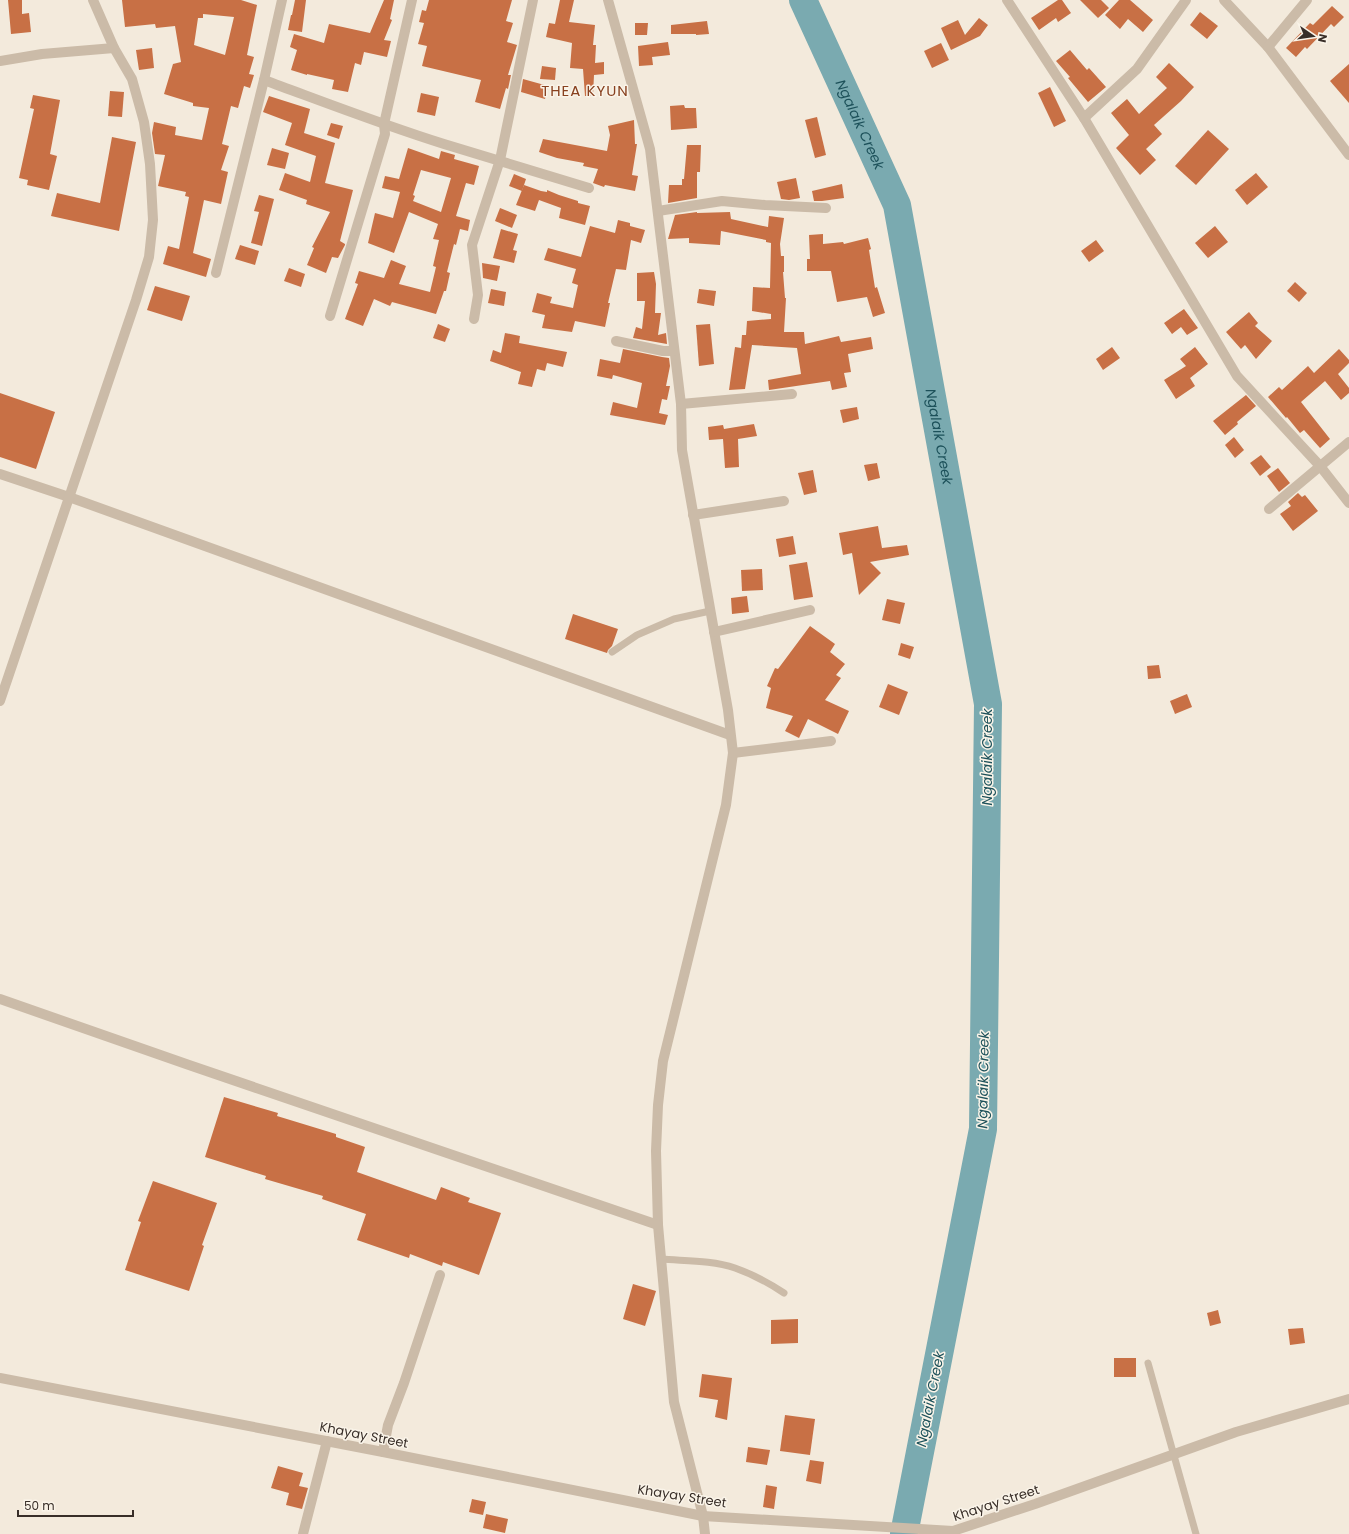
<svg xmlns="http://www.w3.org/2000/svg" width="1349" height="1534" font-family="Poppins,sans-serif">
<rect width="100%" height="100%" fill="#f3eadc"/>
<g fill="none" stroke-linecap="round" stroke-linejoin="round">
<path stroke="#7aaab0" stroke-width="28" id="s1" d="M803,0L897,205L988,704L983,1129L904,1534"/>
</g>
<g fill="#c87045" fill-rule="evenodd">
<polygon points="8,0 22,0 22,14 29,13 31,32 11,34"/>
<path d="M122,0H241L257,5L247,55L254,57L249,74L254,75L250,88L244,86L238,108L231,106L222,144L229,146L221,170L228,172L221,204L204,200L193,253L211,259L206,277L163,264L168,246L179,249L189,197L185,196L186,192L158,186L165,155L155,154L152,133L154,122L176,127L175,135L202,140L209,108L193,106V103L164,94L173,64L181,62L175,26L156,28L155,24L125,27ZM203,14L234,17L225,55L194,45L198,18H203Z"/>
<polygon points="295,0 306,0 302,32 288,30 291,15 292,15"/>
<polygon points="384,0 394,0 390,19 392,20 384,40 391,41 387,57 364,52 361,65 355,63 348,92 332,89 334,80 307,74 307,75 291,70 297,50 290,47 294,34 324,43 329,24 370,33"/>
<polygon points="429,0 512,0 506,21 513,23 507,42 517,45 508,75 511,75 508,89 506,88 500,109 475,102 481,80 422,66 427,46 418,44 424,23 419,22 422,10 426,11"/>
<polygon points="560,0 574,0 569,22 595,25 593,45 596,45 595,63 604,62 604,74 594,75 593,96 585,96 583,69 570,68 572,43 546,37 549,23 555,24"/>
<polygon points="1058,0 1062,0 1071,13 1058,22 1056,18 1039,30 1031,18"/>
<polygon points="1080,0 1101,0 1109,8 1098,18"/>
<polygon points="1119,0 1130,0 1153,20 1143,32 1128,19 1120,29 1105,15"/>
<polygon points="1332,6 1344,17 1334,27 1331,24 1307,49 1305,47 1296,57 1286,48 1310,23 1313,25"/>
<polygon points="1200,12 1218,26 1207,39 1190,25"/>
<polygon points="979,18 988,25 980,36 951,50 941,28 958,20 965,35"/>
<polygon points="707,21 709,34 696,35 696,34 671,34 671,25"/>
<polygon points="635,23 648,23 647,35 635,35"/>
<polygon points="668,42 670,55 652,57 653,65 639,66 638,46"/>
<polygon points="941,43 949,60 932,68 924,51"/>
<polygon points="152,48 154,68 139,70 136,50"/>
<polygon points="1070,50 1087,70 1089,68 1106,87 1088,102 1068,78 1070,77 1056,61"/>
<polygon points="1169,63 1194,87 1181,101 1154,125 1162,134 1146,149 1156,160 1140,175 1116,148 1129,135 1111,113 1127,99 1139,114 1167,88 1156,77"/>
<polygon points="1349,64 1349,103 1330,81"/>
<polygon points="542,66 556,68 555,80 540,79"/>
<polygon points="523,79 548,86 545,99 521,92"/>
<polygon points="1050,87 1066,121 1054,127 1038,93"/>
<polygon points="110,91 124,92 122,117 108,116"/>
<polygon points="421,93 439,97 435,116 417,112"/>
<polygon points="33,95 60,100 50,154 57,156 49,190 27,185 28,180 19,178 34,109 30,108"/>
<polygon points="269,96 310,109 304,133 335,143 325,183 353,190 340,241 345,244 345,245 338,258 332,257 326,273 307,265 314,248 312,247 330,212 306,204 307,200 279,190 285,173 310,182 316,156 285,145 292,123 263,112"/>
<polygon points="684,105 685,108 696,108 697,128 671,130 670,106"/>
<polygon points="817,117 826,155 815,158 805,120"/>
<polygon points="634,120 635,144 637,144 632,175 638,176 635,191 605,185 604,187 593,183 598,169 583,166 584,163 557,158 539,152 543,139 607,151 610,135 608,126"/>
<polygon points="331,123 343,126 339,139 327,135"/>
<polygon points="1208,130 1229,149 1196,185 1175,166"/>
<polygon points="112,137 136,142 119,231 51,216 57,193 100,203"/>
<polygon points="687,145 701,145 700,172 697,172 697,198 668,203 669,185 682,185 682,179 684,179"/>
<polygon points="272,148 289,153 285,169 267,165"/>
<path d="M408,148L439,159L441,151L455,155L454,159L479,166L474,185L466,183L456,216L470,220L468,231L460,229L456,245L454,244L447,272L450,273L446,291H444L436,314L392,302L390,306L374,299L363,326L345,319L358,284L355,283L359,271L384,278L391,260L406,266L399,284L430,292L436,267L433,266L439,240L433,239L438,224L409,212L394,253L368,243L375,213L393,218L400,192L382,188L385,176L399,179ZM421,170L451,178L441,212L413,201L415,196L413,195Z"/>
<polygon points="1256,173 1268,187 1247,205 1235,190"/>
<polygon points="514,174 526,179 522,191 509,186"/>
<polygon points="796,178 800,198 789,200 781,199 777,182"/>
<polygon points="842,184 844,198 822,201 814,201 812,191"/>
<polygon points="524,185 541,191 547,192 547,190 559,195 578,201 578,203 590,206 585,225 559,218 561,208 539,200 535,211 516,205"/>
<polygon points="259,195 274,199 262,246 251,243 259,212 254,211"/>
<polygon points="500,208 517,215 512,228 495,221"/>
<polygon points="697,212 697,213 730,212 731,219 768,227 769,216 784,218 780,244 781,256 784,256 784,272 783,272 785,298 786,298 784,332 804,332 805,344 839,336 841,342 871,337 873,349 848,354 851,372 844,373 847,387 832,390 830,381 769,390 768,380 801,374 797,348 752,345 745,389 729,390 735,347 741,348 742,335 746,335 747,321 771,319 771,314 752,311 753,287 770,288 771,243 766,242 766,240 721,231 720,245 689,243 689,238 668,239 675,215"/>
<polygon points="618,220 630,223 630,226 645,230 641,243 631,240 626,270 616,269 608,303 610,303 605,327 575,321 572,332 542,328 545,315 532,312 537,293 552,297 550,303 573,308 578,285 572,283 576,269 544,260 548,248 581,257 590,226 615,233"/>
<polygon points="1215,226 1228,242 1208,258 1195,243"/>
<polygon points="501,229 518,234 513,250 517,251 514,263 493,258"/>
<polygon points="823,234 823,244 843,242 844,244 868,238 871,249 869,250 875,288 877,287 885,313 873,317 867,297 837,302 831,271 807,271 807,259 810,259 809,235"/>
<polygon points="1096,240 1104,251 1089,262 1081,251"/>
<polygon points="240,245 259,251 255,265 235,259"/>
<polygon points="482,263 500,266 497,281 483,278"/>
<polygon points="289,268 305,274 301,287 284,281"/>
<polygon points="654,272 656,284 655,313 661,313 658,335 666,333 667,344 633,338 636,327 642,329 645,301 637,301 637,273"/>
<polygon points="1295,282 1307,293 1299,302 1287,291"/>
<polygon points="155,286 190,296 182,321 147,310"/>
<polygon points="491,289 506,292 504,306 488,303"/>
<polygon points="699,289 716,291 714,306 697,303"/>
<polygon points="1184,309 1198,328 1187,335 1181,327 1172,334 1164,323"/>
<polygon points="1249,312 1258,323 1255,326 1272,341 1256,359 1245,345 1241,349 1226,332"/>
<polygon points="438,324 450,329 445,342 433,338"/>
<polygon points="710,324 714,364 699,366 696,325"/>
<polygon points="505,333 520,336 519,343 567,352 563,367 547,363 545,371 537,369 532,387 518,384 521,372 490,361 493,350 501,353"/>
<polygon points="1112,347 1120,358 1103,370 1096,359"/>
<polygon points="1195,347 1208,364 1190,378 1195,386 1176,399 1164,380 1186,366 1180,359"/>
<polygon points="623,349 662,357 669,358 670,366 666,386 670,386 667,400 662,399 659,413 668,415 665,425 610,415 613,402 637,408 642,383 613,375 612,379 597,376 600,359 620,363"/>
<polygon points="1339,349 1349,360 1349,363 1338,374 1349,388 1349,393 1341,400 1325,381 1301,402 1330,439 1320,448 1304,430 1300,433 1287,417 1286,418 1268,397 1279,387 1282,390 1308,366 1314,373"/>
<polygon points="0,393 55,412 36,469 0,457"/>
<polygon points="1246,395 1256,406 1237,422 1238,424 1225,435 1213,421"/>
<polygon points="857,407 859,419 843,423 840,410"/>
<polygon points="754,424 757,436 738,439 739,467 725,468 723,439 709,440 708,427 723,425 724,429"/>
<polygon points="1234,437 1244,450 1235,458 1225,445"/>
<polygon points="1261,455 1271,467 1260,476 1250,463"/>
<polygon points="877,463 880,478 868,481 864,465"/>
<polygon points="1278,468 1290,483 1279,492 1267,476"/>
<polygon points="813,470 817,492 804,495 798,473"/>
<polygon points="1298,493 1302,497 1305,495 1318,511 1293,531 1280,514 1291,506 1288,502"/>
<polygon points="878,526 882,548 907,545 909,555 870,562 881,573 859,595 852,553 843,555 839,533"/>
<polygon points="793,536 796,554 779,557 776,539"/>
<polygon points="807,562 813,597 794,600 789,565"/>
<polygon points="762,569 763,590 742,591 741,570"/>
<polygon points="747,596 749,612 732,614 731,598"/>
<polygon points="887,599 905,603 900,624 882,620"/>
<polygon points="573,614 618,629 612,646 608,650 607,653 565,639"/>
<polygon points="810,626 835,644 830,652 845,664 836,675 841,678 825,700 849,711 838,734 808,719 799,738 785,731 793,716 766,708 771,688 767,686 775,668 778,669"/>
<polygon points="901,643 914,647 910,659 898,655"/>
<polygon points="1159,665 1161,678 1148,679 1147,666"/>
<polygon points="888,684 908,692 899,715 879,707"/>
<polygon points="1187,694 1192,707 1175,714 1170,701"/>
<polygon points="224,1097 278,1113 277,1116 336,1134 336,1137 365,1147 357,1172 436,1200 441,1187 470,1198 468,1202 501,1213 479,1275 443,1262 442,1266 410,1254 409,1258 357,1240 366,1214 322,1199 323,1196 265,1179 266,1176 205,1157"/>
<polygon points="153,1181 217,1203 202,1245 204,1246 189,1291 125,1270 141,1222 138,1221"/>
<polygon points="633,1284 656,1291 645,1326 623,1319"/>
<polygon points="1218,1310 1221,1323 1210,1326 1207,1313"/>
<polygon points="798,1319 798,1343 771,1344 771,1320"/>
<polygon points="1303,1328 1305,1343 1290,1345 1288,1329"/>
<rect x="1114" y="1358" width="22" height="19"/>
<polygon points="702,1374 732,1378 727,1420 715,1417 718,1400 699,1397"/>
<polygon points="785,1415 815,1419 810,1455 780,1451"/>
<polygon points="748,1447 770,1450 767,1465 746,1462"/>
<polygon points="810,1460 824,1462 821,1484 806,1481"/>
<polygon points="278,1466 303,1473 299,1486 308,1488 302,1509 286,1505 289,1493 271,1488"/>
<polygon points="766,1485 777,1487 774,1509 763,1507"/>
<polygon points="472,1499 486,1502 483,1515 469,1512"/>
<polygon points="486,1514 508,1519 505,1533 483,1528"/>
</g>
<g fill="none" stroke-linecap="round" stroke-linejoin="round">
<g stroke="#cbbba8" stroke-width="7">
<polyline points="612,652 637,635 674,619 710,611"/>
<path d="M661,1259C685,1261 712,1260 735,1268C752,1274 769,1283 784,1293"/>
<polyline points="1148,1363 1196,1534"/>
</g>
<g stroke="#cbbba8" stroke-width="10">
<polyline points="608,0 650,149 681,404 682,450 728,710 733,753 726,805 663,1061 658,1105 656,1151 658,1225 674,1402 703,1516 705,1534"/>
<polyline points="1007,0 1084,118 1237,376 1320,466 1349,503"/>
<polyline points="1224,0 1268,47 1349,155"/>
<polyline points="1268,47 1307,0"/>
<polyline points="0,61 42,54 114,48"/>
<path d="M264,80C324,102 383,125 444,144C492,159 541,173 589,188"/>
<polyline points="1084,118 1137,69 1186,0"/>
<polyline points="658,211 722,201 765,205 826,208"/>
<polyline points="216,273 264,80 282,0"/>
<polyline points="330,316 385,134 384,124 412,0"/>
<polyline points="474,319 478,295 472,245 500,160 533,0"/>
<polyline points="616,341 663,351 674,351"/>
<polyline points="681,404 792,394"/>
<polyline points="0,474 69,497 730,735"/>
<polyline points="1269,509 1349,442"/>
<polyline points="693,515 784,501"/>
<polyline points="714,632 810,610"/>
<polyline points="0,701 136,300 149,257 153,220 150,164 144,122 132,79 114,48 93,0"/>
<polyline points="733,753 831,741"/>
<polyline points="0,999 189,1065 658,1225"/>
<polyline points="0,1378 383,1452 703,1516 953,1531 1035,1504 1236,1432 1349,1399"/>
<polyline points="383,1452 388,1425 404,1383 440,1275"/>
<polyline points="303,1534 327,1441"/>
</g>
</g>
<g text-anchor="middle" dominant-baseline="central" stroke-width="3" stroke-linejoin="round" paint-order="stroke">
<g font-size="13" fill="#382e28" stroke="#faf4e9">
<text transform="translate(364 1435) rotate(11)">Khayay Street</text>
<text transform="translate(682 1496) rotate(9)">Khayay Street</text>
<text transform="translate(996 1503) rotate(-18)">Khayay Street</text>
</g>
<g font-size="14" font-style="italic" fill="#1d515a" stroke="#faf4e9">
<text stroke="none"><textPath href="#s1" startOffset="137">Ngalaik Creek</textPath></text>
<text stroke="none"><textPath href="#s1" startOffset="461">Ngalaik Creek</textPath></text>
<text transform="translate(987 757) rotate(-90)">Ngalaik Creek</text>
<text transform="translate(983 1080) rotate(-89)">Ngalaik Creek</text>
<text transform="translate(930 1399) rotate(-79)">Ngalaik Creek</text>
</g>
<g font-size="15" letter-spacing="1" fill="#88411f" stroke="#faf4e9">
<text x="585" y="90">THEA KYUN</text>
</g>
</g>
<g transform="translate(1313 36) rotate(103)" stroke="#faf4e9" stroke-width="3" paint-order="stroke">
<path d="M0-3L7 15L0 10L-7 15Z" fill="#382e28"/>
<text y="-6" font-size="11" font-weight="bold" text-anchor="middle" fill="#382e28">N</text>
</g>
<path d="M18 1510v6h115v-6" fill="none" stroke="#382e28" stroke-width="2"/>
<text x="24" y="1510" font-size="12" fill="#382e28" stroke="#faf4e9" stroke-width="3" paint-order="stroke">50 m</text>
</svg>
